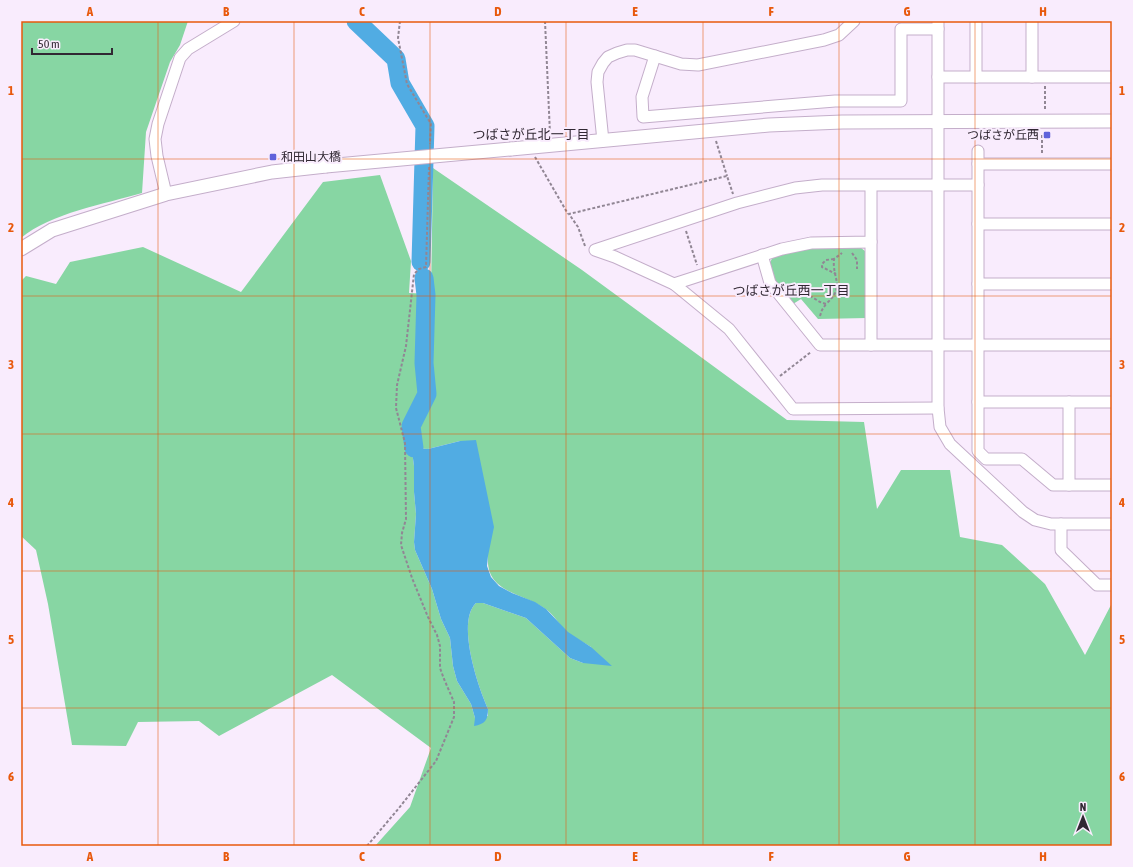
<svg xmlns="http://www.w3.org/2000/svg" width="1133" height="867" font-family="'Asap Condensed','Noto Sans JP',sans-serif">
<rect width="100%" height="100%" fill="#f9ecfd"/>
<g fill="#87d6a3" fill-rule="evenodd">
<path d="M21,21H188L180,45L170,62L146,132L142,193C105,204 51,213 21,238Z"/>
<path d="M433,168L582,270L787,420L864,422L877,509L901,470H950L960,537L1002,545L1045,584L1085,655L1112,603V846H375L410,807L431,748L332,675L219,736L199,721L138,722L126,746L72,745L48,604L36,550L21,536V281L26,276L56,284L70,262L143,247L241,292L323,182L380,175L411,261L409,293L431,294ZM460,441L488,556C485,594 524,592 547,610C555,616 560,626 567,632C574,638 584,642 591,647L595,663H583L570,658L526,618L483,603H476C456,622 478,687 488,709V716L475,718L471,704L457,681L453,666L450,638L441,619L432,589L415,550L414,542L416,514L414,492V466L412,451L414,448L428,449Z"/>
<polygon points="826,247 860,247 866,252 867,318 818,319 801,299 793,304 776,283 769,264 773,257 798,250"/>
</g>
<path fill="#51ace3" d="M476,440L494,527L488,556L487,566L491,577L499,586L512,593L535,602L546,609L568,632L591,647L612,666L583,663L570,658L526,618L483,603H476C456,622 478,687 488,709C488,720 485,724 474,726L475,718L471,704L457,681L453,666L450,638L441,619L432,589L415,550L414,542L416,514L414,492V466L412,451L414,448L428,449L460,441Z"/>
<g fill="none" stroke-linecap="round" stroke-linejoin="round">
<g stroke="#51ace3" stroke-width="19">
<polyline points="356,21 396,59 400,83 425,126 421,262"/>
<polyline points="414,448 411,426 427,394 424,363 426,295 424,278"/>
</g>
<g stroke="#c4aeca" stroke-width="13">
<g id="minor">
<polyline points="938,21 938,408 940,427 950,444 1023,512 1035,520 1051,524 1112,524"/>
<polyline points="976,21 976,77"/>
<polyline points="1032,21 1032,77"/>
<polyline points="655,56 642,97 643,117 835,101 901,101 901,29 938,29"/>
<polyline points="938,77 1112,77"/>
<polyline points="603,141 597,82 598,72 603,63 608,57 617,53 627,50 635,50 681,64 698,65 824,40 839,35 854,21"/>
<polyline points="978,151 978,451 986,459 1022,459 1053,485 1112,485"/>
<polyline points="978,164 1112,164"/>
<polyline points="871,185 871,242 811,243 782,249 674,284 615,257 595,250 737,203 795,188 822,185 978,185"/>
<polyline points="166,194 157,156 155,139 158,124 180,58 188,49 234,21"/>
<polyline points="978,224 1112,224"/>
<polyline points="762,255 770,283 820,345 871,345 871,242"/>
<polyline points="674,284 729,329 793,409 938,408"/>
<polyline points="978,284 1112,284"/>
<polyline points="871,345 1112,345"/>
<polyline points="978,402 1112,402"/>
<polyline points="1069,402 1069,485"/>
<polyline points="1061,524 1061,550 1097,585 1112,585"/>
</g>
</g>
<g stroke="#c4aeca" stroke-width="15">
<g id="tertiary">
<polyline points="511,149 769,125 842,122 1112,121"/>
<polyline points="21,249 52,230 166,194 272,172 326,166"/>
</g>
</g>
<g stroke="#918694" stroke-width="2" stroke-dasharray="3 2" stroke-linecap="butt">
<polyline points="400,21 398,38 407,84 431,124 430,144"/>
<polyline points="545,21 550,134"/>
<polyline points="1045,86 1045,110"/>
<polyline points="716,141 727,176"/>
<polyline points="1042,153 1042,133"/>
<polyline points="535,157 568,214"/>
<polyline points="686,231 697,265"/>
<polyline points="585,246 578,227 569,214 727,176 733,194"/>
<polyline points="852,253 857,260 857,269"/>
<polyline points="834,259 826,260 822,264 822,267 836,274"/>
<path d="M796,297L800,295L807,294L820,302L826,304C846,286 832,279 834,259L842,253"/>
<polyline points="820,316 822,310 826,304"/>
<polyline points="780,376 811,352"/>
<polyline points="367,846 399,808 436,761 454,717 454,702 444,679 440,668 440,646 437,635 428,617 412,578 401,545 402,533 406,519 405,443 396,408 397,385 406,346 414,274 419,269 426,267 429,167"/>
</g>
<use href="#minor" stroke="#fff" stroke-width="11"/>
<use href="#tertiary" stroke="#fff" stroke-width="13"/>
<g stroke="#c4aeca" stroke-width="15" stroke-linecap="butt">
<polyline id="tertiary-bridge" points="326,166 511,149"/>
</g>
<use href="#tertiary-bridge" stroke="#fff" stroke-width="13"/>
</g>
<path fill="none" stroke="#e8590c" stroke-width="1" stroke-opacity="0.55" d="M158,21V846M294,21V846M430,21V846M566,21V846M703,21V846M839,21V846M975,21V846M21,159H1112M21,296H1112M21,434H1112M21,571H1112M21,708H1112"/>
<g fill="#6062db" stroke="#f9ecfd" stroke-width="1.5">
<rect x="1043" y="131" width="8" height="8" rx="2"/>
<rect x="269" y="153" width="8" height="8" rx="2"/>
</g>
<g text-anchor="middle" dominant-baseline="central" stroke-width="4" stroke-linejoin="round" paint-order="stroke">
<g font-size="12" fill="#312833" stroke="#f9ecfd" text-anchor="end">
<text x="1039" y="135">つばさが丘西</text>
<text x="281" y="157" text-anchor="start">和田山大橋</text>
</g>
<g font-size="13" fill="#312833" stroke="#f9ecfd">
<text x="531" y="134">つばさが丘北一丁目</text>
<text x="791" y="290">つばさが丘西一丁目</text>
</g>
</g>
<rect width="1133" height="867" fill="none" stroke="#f9ecfd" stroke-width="44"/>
<g transform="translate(1083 817)" stroke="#f9ecfd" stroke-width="3" paint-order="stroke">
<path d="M0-3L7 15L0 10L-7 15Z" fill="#312833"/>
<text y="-6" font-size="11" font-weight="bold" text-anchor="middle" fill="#312833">N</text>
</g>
<path d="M32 48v6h80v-6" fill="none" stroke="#312833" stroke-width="2"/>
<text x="38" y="48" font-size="12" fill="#312833" stroke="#f9ecfd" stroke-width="3" paint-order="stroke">50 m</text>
<rect x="22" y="22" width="1089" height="823" fill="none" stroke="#e8590c" stroke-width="1.5"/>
<g font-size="13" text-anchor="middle" font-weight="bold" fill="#e8590c">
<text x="90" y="16">A</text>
<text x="226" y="16">B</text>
<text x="362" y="16">C</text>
<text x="498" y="16">D</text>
<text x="635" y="16">E</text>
<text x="771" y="16">F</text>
<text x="907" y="16">G</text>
<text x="1043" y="16">H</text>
<text x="11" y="95">1</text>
<text x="1122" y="95">1</text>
<text x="11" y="232">2</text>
<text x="1122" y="232">2</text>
<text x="11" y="369">3</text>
<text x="1122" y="369">3</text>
<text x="11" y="507">4</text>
<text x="1122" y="507">4</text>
<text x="11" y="644">5</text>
<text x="1122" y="644">5</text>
<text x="11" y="781">6</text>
<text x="1122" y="781">6</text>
<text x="90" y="861">A</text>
<text x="226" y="861">B</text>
<text x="362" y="861">C</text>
<text x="498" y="861">D</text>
<text x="635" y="861">E</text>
<text x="771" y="861">F</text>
<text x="907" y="861">G</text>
<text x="1043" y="861">H</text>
</g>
</svg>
